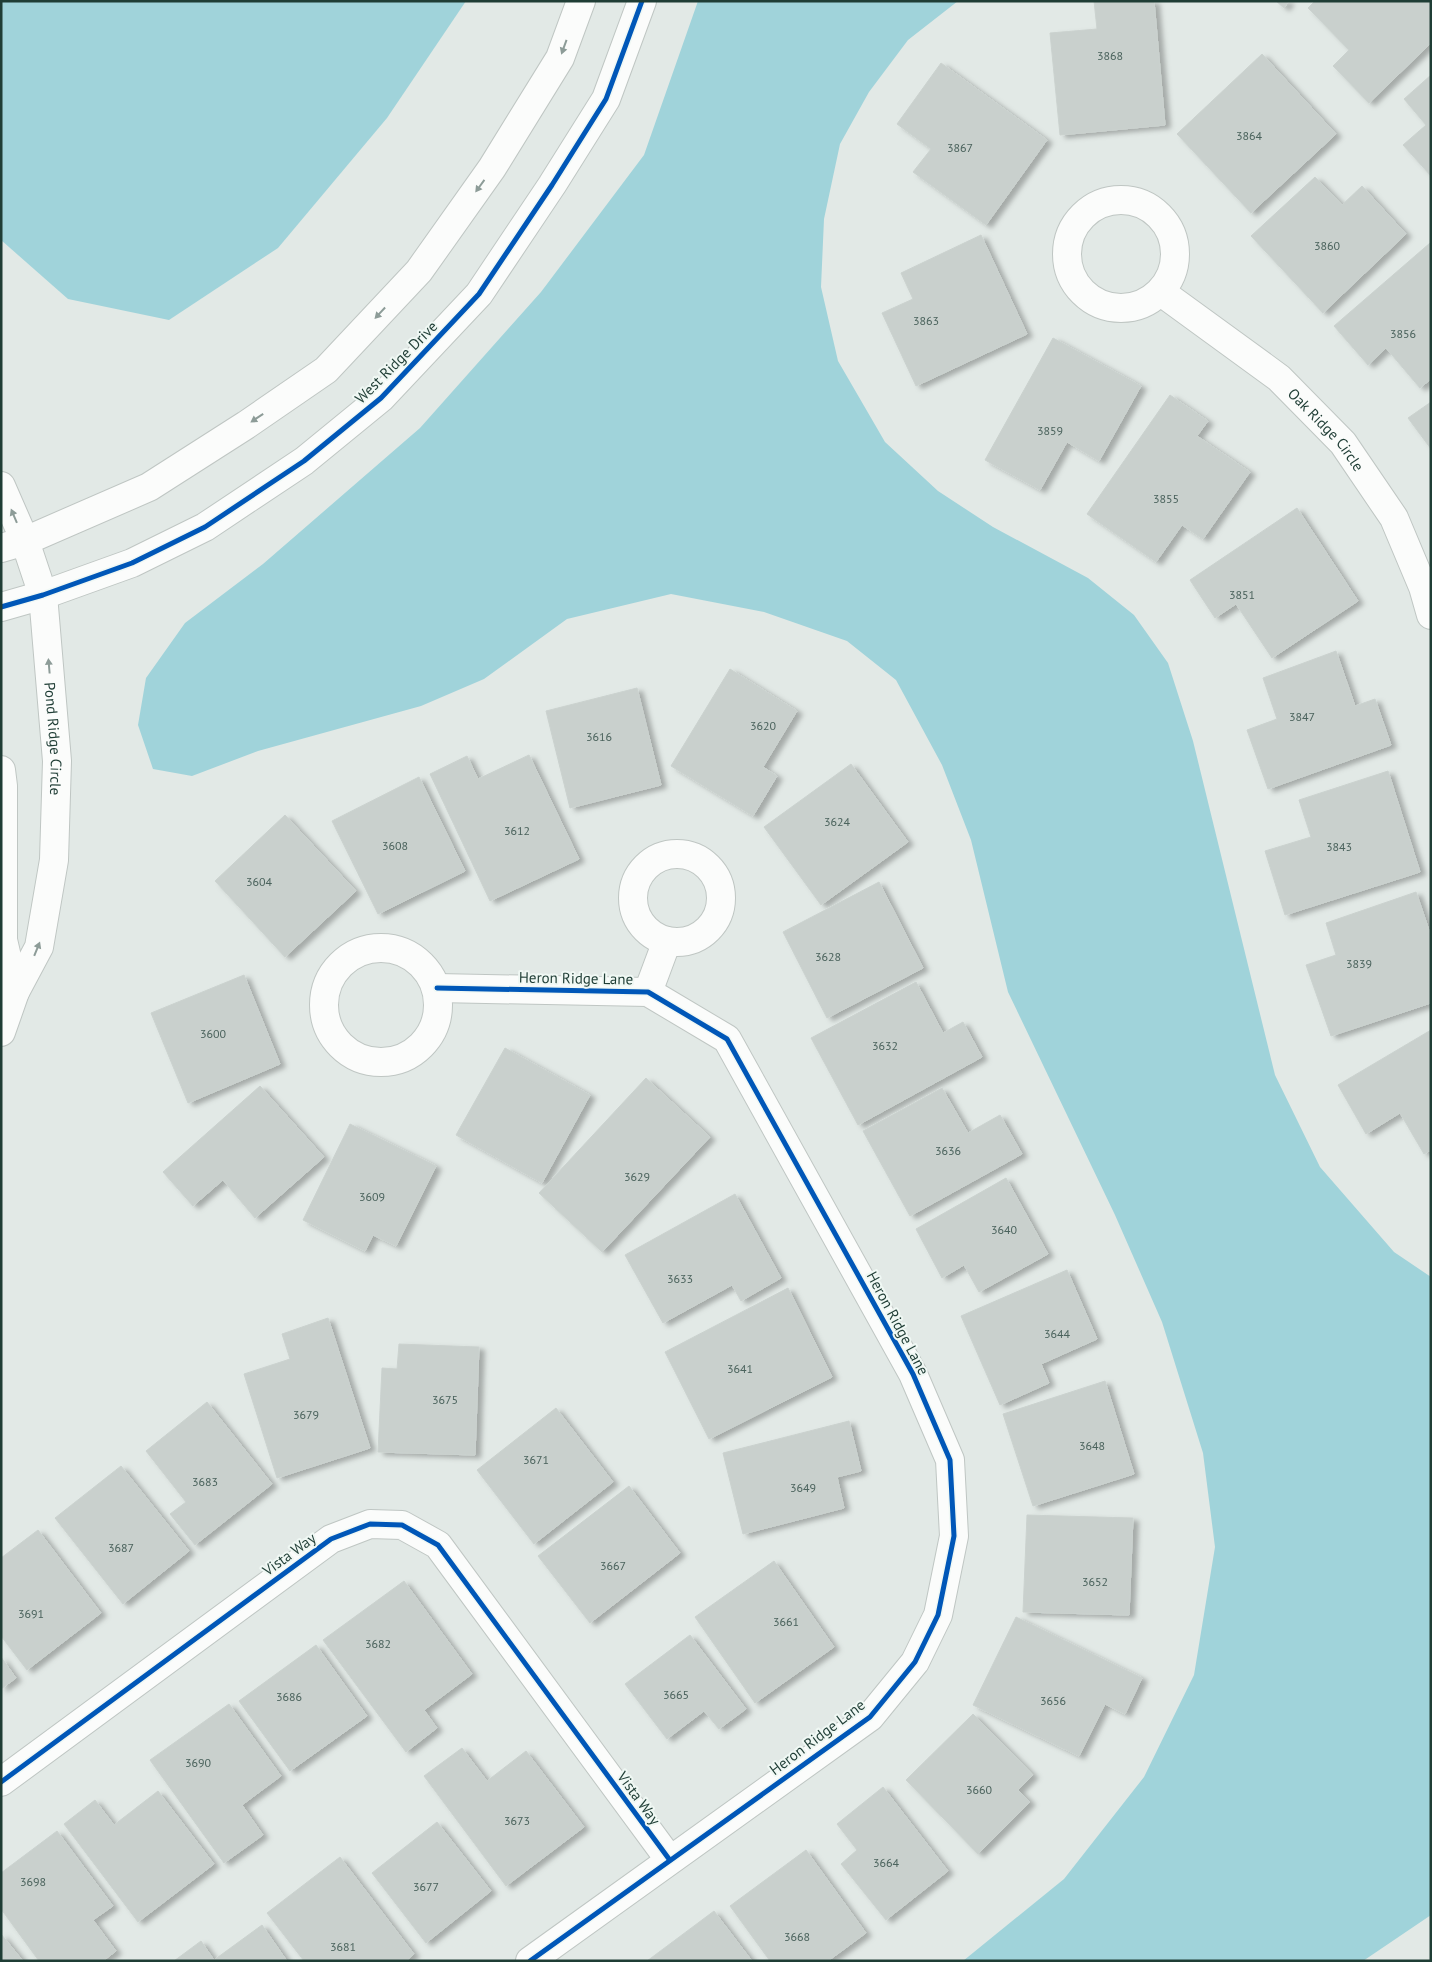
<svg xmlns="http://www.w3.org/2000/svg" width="1432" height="1962" font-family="'PT Sans',sans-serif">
<defs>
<filter id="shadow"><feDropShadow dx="5.5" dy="3" stdDeviation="2.5" flood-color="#0004"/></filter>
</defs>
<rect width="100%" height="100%" fill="#e2e9e6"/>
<g fill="#a0d3da">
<polygon points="1,1 466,1 387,118 278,248 169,320 68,299 1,240"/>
<polygon points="698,1 958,1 908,40 869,92 840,144 824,219 821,287 838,361 885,442 938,491 993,527 1088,578 1134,615 1168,663 1193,741 1275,1075 1320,1167 1394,1252 1431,1277 1431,1915 1363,1961 963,1961 1064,1879 1144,1777 1194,1675 1215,1547 1203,1453 1162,1322 1115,1215 1008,992 971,840 942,765 896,680 847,641 764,612 671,594 567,619 484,679 421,706 258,751 192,776 153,769 138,725 146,678 185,623 263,564 420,428 541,292 644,155"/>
</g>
<g fill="#c9d0cd" stroke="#cbd2cf" filter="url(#shadow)">
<polygon points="1094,1 1154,1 1165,125 1060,135 1050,33 1097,29"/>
<polygon points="1276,1 1289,1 1284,8"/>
<polygon points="1315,1 1431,1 1431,43 1369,103 1333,66 1349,50 1308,8"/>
<polygon points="1262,54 1336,134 1251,213 1177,134"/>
<polygon points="941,63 1047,140 986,225 913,172 931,149 897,124"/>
<polygon points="1431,75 1431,176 1403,145 1426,125 1404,99"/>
<polygon points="1315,177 1342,205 1362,186 1406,234 1323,313 1251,236"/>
<polygon points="981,235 1027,334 916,386 882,313 913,299 901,273"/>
<polygon points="1430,243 1431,379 1420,388 1386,348 1368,365 1334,326"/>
<polygon points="1053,338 1141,386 1099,461 1067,442 1040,490 985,460"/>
<polygon points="1170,395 1208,421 1197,436 1250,472 1203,539 1182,525 1156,562 1087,514"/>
<polygon points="1431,402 1431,449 1408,418"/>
<polygon points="1297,508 1358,601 1272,658 1236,604 1215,618 1190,580"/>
<polygon points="1336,651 1355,706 1375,699 1391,745 1268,789 1247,730 1277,719 1263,678"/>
<polygon points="730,669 797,711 763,767 777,776 753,816 671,766"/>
<polygon points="637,688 661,785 570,808 546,711"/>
<polygon points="529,755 579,859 490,901 430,774 467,756 478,779"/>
<polygon points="851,764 908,842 821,905 764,827"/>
<polygon points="1388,771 1420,872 1285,915 1265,851 1311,837 1299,800"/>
<polygon points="419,777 465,871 378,914 332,821"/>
<polygon points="285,815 356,891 285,957 215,881"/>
<polygon points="879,882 923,968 827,1018 783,932"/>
<polygon points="1416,892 1431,936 1431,1003 1331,1036 1306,965 1336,955 1326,923"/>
<polygon points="244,975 280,1064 188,1103 151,1013"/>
<polygon points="916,982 943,1033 963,1022 982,1057 858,1125 811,1038"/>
<polygon points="1431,1030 1431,1150 1424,1154 1400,1113 1366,1134 1338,1085"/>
<polygon points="505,1048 590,1095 542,1183 456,1135"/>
<polygon points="646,1078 710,1137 602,1252 539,1193"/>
<polygon points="260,1086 324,1157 255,1218 223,1180 193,1206 163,1172"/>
<polygon points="942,1088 968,1133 1000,1115 1022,1154 910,1216 863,1131"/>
<polygon points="350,1124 436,1166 396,1246 373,1235 365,1251 303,1220"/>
<polygon points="1006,1178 1048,1254 979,1292 964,1265 942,1278 916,1229"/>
<polygon points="735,1194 781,1278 741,1301 732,1285 663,1323 625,1255"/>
<polygon points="1067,1270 1097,1339 1041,1364 1049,1383 1000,1405 961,1316"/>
<polygon points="788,1288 832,1377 709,1439 665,1352"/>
<polygon points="328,1318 370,1448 277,1478 244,1374 290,1359 282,1334"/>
<polygon points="399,1344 479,1347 475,1455 378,1452 382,1368 397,1369"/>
<polygon points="1105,1381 1134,1474 1033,1506 1003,1414"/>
<polygon points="207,1402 272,1484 195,1545 170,1514 186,1502 146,1451"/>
<polygon points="556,1408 613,1482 534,1544 477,1470"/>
<polygon points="849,1421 861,1471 837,1477 844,1508 743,1534 723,1453"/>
<polygon points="121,1466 189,1551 123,1604 55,1518"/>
<polygon points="629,1486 680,1553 590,1623 538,1556"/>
<polygon points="1027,1515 1133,1518 1129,1615 1023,1612"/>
<polygon points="38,1530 101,1613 27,1670 1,1636 1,1558"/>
<polygon points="774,1561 834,1647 755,1703 695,1617"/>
<polygon points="404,1581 472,1674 424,1710 437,1728 406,1752 323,1640"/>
<polygon points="1016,1617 1142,1678 1125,1714 1105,1704 1079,1756 973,1705"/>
<polygon points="690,1635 746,1709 719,1729 704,1711 667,1739 625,1684"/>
<polygon points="316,1645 367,1716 290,1771 239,1701"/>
<polygon points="1,1657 16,1678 1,1689"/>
<polygon points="229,1704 281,1776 242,1805 263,1835 224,1863 150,1760"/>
<polygon points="973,1714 1033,1775 1018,1790 1030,1802 978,1854 906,1780"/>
<polygon points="462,1748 487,1781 526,1751 584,1827 506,1886 424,1776"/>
<polygon points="883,1787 948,1871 886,1920 841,1864 857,1850 837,1824"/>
<polygon points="158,1791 214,1864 138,1922 64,1824 95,1800 114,1825"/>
<polygon points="437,1822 491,1891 426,1943 372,1873"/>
<polygon points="57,1831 113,1906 93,1920 116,1951 103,1961 39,1961 1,1909 1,1873"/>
<polygon points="806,1850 866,1933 828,1961 770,1961 730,1906"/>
<polygon points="340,1857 414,1954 406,1961 304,1961 267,1913"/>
<polygon points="714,1911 752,1961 647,1961"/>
<polygon points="262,1925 287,1961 174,1961 201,1941 214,1960"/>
<polygon points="1,1934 23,1961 1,1961"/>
</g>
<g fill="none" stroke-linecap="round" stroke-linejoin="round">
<g stroke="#bfc6c3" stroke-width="30">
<g id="minor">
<circle cx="1121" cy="254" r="54"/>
<path id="s1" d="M1161,292L1279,378L1343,443L1394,518L1423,587L1431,615"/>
<path id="s2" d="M1,486L25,541L43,595L57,761L54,860L39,947L15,992L1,1032"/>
<polyline points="1,548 25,541 149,487 246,425 326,370 419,271 492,168 560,58 581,1"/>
<polyline points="1,607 43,595 132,563 205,527 304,461 381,398 479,294 552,185 606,99 642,1"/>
<polyline points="1,770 3,786 3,940 15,992"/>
<circle cx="677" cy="898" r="44"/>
<circle cx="381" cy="1005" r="57"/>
<polyline points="437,988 648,992 727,1039 913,1374 950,1460 954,1536 938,1615 915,1662 870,1717 530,1961"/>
<polyline points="648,992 667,941"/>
<polyline points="1,1782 331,1539 370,1524 402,1525 438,1545 669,1859"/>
</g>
</g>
<use href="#minor" stroke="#fbfcfb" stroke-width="28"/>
<g stroke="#f0f8f4" stroke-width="8">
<g id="cycleway">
<polyline points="1,607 43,595 132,563 205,527 304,461 381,398 479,294 552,185 606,99 642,1"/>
<polyline points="437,988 648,992 727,1039 913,1374 950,1460 954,1536 938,1615 915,1662 870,1717 530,1961"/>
<polyline points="1,1782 331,1539 370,1524 402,1525 438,1545 669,1859"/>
</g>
</g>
<use href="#cycleway" stroke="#0057b8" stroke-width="5"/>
</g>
<defs><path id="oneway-solid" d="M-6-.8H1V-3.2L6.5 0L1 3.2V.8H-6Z" transform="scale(1.25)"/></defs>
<g fill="#8d9c98">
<use href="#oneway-solid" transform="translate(564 47) rotate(110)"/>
<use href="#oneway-solid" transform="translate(480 186) rotate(126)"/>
<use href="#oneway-solid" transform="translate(380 313) rotate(133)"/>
<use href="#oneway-solid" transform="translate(257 418) rotate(146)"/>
<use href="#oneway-solid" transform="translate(14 516) rotate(-113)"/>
<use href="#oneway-solid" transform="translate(49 666) rotate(-95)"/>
<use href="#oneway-solid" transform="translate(37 949) rotate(-68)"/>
</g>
<g text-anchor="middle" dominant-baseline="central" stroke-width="4" stroke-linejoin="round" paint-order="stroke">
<g font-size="12" fill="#4a625c">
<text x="1110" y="55">3868</text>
<text x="1249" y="135">3864</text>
<text x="960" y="147">3867</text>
<text x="1327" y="245">3860</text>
<text x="926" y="320">3863</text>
<text x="1403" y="333">3856</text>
<text x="1050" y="430">3859</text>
<text x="1166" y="498">3855</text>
<text x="1242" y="594">3851</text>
<text x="1302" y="716">3847</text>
<text x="763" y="725">3620</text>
<text x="599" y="736">3616</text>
<text x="837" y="821">3624</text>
<text x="517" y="830">3612</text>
<text x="395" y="845">3608</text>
<text x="1339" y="846">3843</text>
<text x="259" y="881">3604</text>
<text x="828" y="956">3628</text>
<text x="1359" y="963">3839</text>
<text x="213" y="1033">3600</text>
<text x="885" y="1045">3632</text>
<text x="948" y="1150">3636</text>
<text x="637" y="1176">3629</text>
<text x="372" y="1196">3609</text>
<text x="1004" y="1229">3640</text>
<text x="680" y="1278">3633</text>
<text x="1057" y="1333">3644</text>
<text x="740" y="1368">3641</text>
<text x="445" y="1399">3675</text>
<text x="306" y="1414">3679</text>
<text x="1092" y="1445">3648</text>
<text x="536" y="1459">3671</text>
<text x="205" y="1481">3683</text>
<text x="803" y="1487">3649</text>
<text x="121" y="1547">3687</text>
<text x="613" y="1565">3667</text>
<text x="1095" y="1581">3652</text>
<text x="31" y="1613">3691</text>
<text x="786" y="1621">3661</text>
<text x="378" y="1643">3682</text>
<text x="676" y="1694">3665</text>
<text x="289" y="1696">3686</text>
<text x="1053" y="1700">3656</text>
<text x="198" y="1762">3690</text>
<text x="979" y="1789">3660</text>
<text x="517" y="1820">3673</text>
<text x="886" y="1862">3664</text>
<text x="33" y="1881">3698</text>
<text x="426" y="1886">3677</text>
<text x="797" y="1936">3668</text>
<text x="343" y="1946">3681</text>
</g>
<g font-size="15" fill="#1f3d35" stroke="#f0f8f4">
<text transform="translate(396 362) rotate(-45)">West Ridge Drive</text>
<text stroke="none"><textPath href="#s1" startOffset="216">Oak Ridge Circle</textPath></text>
<text stroke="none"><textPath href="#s2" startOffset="261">Pond Ridge Circle</textPath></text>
<text transform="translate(576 978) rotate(1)">Heron Ridge Lane</text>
<text transform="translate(898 1323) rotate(62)">Heron Ridge Lane</text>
<text transform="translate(289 1554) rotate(-36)">Vista Way</text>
<text transform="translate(817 1737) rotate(-37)">Heron Ridge Lane</text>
<text transform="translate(639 1798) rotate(54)">Vista Way</text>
</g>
</g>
<rect width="1432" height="1962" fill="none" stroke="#1f3d35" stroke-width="5"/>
</svg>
